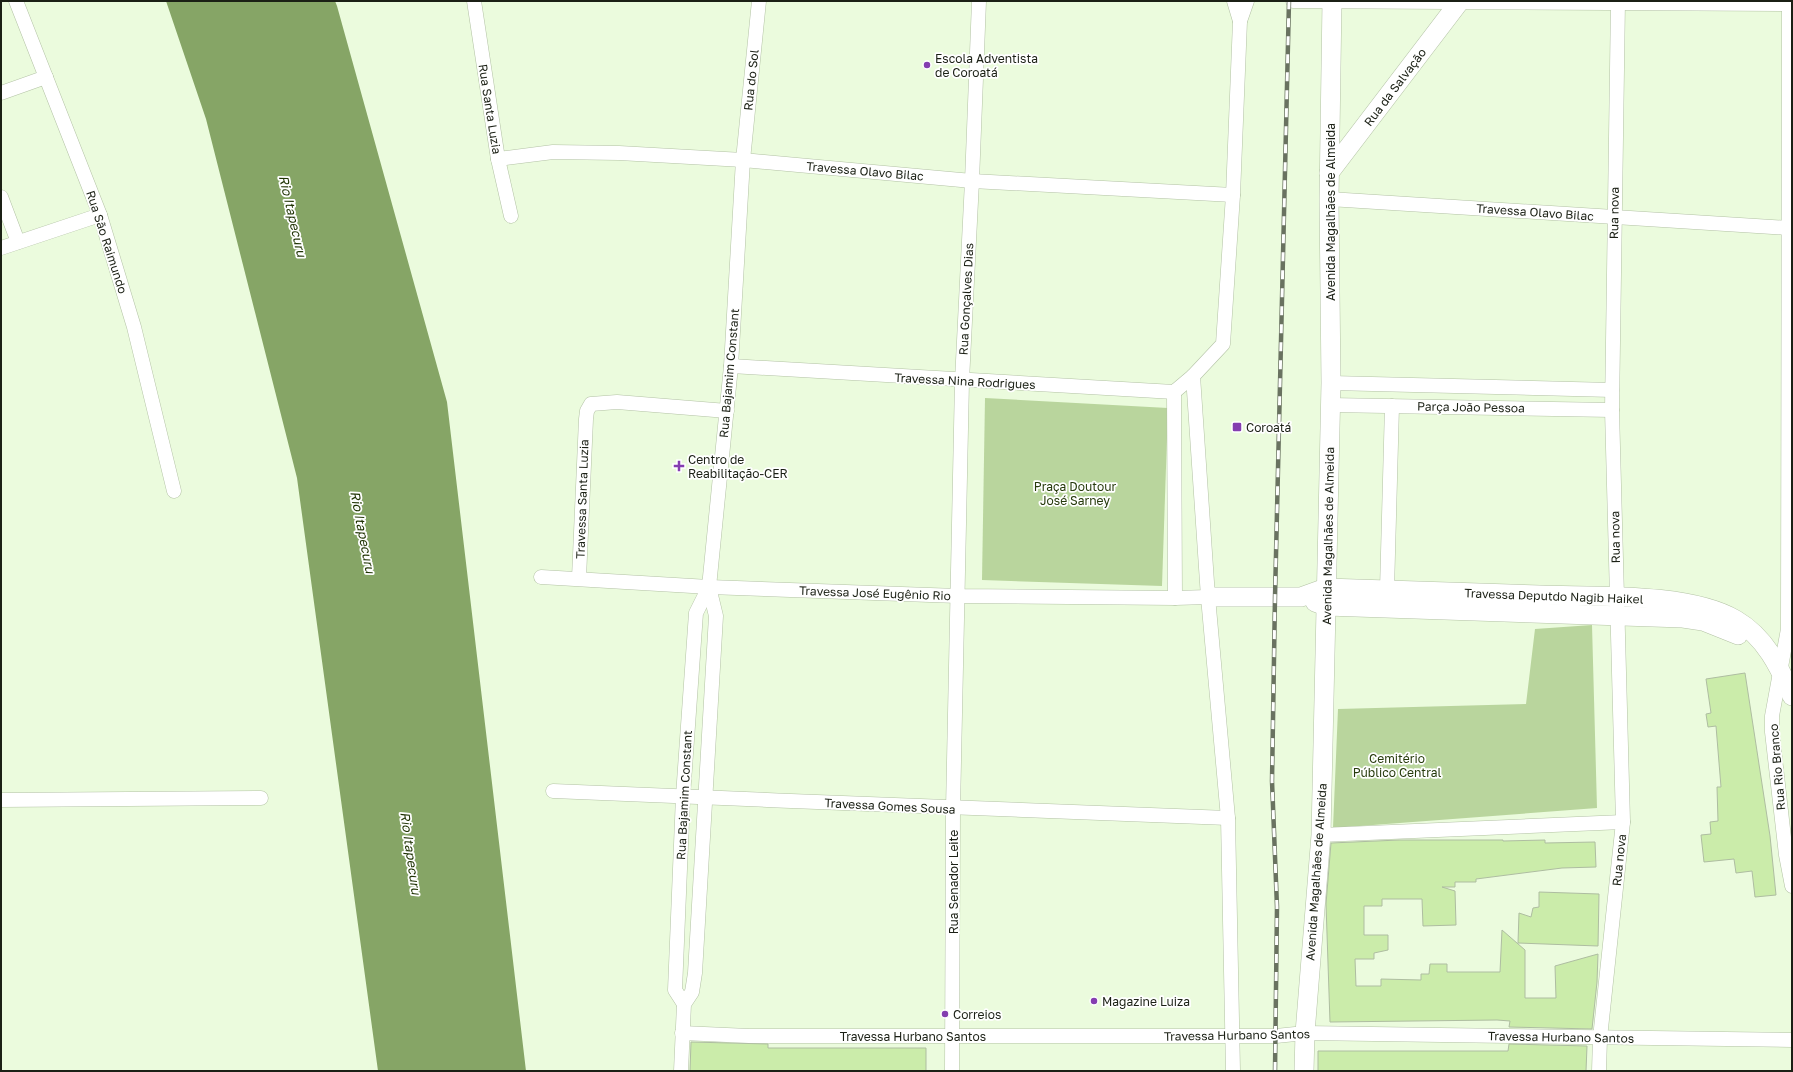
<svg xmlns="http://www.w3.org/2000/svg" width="1793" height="1072" font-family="'Golos Text',sans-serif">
<rect width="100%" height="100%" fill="#ebfbdd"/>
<g fill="#b9d59d">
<polygon points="985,398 1168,408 1162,586 982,580"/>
<polygon points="1592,625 1597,808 1333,828 1338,709 1526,704 1535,629"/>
</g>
<polygon fill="#86a566" points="166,1 335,1 337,6 447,402 526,1071 378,1071 297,478 206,119"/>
<g fill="#cbecaa" stroke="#aebda1">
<polygon points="1745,673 1770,836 1776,895 1755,897 1752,871 1736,873 1734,859 1704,862 1701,835 1711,834 1710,822 1718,821 1717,787 1721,787 1716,726 1708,727 1706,714 1711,713 1706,679"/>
<polygon points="1399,840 1503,840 1503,841 1545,840 1545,843 1595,842 1596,867 1562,868 1476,879 1476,882 1455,882 1455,887 1442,887 1455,891 1456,925 1423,926 1422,899 1382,899 1382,906 1364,906 1364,935 1388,935 1388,950 1374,953 1374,959 1355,959 1356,986 1381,986 1381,979 1421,980 1421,974 1429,974 1430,964 1447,964 1447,972 1500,972 1502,930 1525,950 1525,998 1556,998 1555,966 1598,954 1597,982 1592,1029 1509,1027 1510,1021 1497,1020 1330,1022 1326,904 1331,843"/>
<polygon points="1539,892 1599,894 1598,946 1518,943 1519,913 1531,917 1533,908 1539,907"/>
<polygon points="691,1042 768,1044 768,1048 926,1048 926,1071 690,1071"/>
<polygon points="1509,1044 1587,1046 1586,1071 1318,1071 1318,1051 1508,1051"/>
</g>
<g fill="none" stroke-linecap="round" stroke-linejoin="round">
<g stroke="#b3c2a5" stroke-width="15">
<g id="street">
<polyline points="16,1 100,215 134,327 174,491"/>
<polyline points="474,1 498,159 511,216"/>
<polyline points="1234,1 1240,21"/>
<polyline points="1293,1 1789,4"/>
<polyline points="1789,1 1788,629 1772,716 1772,732 1786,855 1792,886"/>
<polyline points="1,93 46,77"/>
<polyline points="498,159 553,152 619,153 743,160 972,181 1233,195"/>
<polyline points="1,197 18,242"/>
<polyline points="1329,199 1789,228"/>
<polyline points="1,248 100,215"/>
<polyline points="731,366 1174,392 1193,376"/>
<polyline points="1331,383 1612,390"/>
<polyline points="1174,392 1175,598"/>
<polyline points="1330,405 1612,410"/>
<polyline points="541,577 709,587 958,596 1175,598 1208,597"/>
<polyline points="579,578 586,419 587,411 591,404 617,402 727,411"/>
<polyline points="1387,590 1392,406"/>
<path d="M553,791C778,800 1003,811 1228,818"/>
<polyline points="1,800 261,798"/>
<polyline points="1321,835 1623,822"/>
<polyline points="684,1004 675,990 683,796 696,613 709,587"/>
<polyline points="682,1033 749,1036 1276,1036 1305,1033 1792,1040"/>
<polyline points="681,1071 684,1004 692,992 695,973 716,616 709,587 731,366 743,160 759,1"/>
<polyline points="952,1071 953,809 962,381 972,181 979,1"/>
<polyline points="1233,1071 1228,818 1208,597 1193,376 1223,344 1233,195 1240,21 1247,1"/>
<polyline points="1599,1071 1600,1038 1623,822 1612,410 1618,1"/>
</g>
</g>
<g stroke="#b3c2a5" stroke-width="20">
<g id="secondary">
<polyline points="1329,173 1460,1"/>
<path d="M1208,597H1301L1326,588C1398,590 1469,593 1540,595C1595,597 1689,592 1736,620C1765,637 1779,666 1792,696"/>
<polyline points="1315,602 1326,606 1683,618 1703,621 1738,635"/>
<polyline points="1304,1071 1305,1033 1321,835 1331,383 1329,199 1332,1"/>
</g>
</g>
<use href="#street" stroke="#fff" stroke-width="14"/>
<use href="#secondary" stroke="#fff" stroke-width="19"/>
<g stroke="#697260" stroke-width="4.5">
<polyline id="rail" points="1275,1071 1277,907 1272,781 1275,597 1289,1"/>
</g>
<use href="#rail" stroke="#fff" stroke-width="3" stroke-dasharray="9" stroke-linecap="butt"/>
</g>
<g fill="#843db0" stroke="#fff" stroke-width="1.5">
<circle cx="927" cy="65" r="4"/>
<rect x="1232" y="422" width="10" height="10" rx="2"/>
<path d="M677 460h4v4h4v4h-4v4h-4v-4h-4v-4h4z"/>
<circle cx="1094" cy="1001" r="4"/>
<circle cx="945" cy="1014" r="4"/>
</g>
<g text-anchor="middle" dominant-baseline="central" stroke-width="3.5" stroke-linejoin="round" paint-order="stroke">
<g font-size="12" fill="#1b2015" stroke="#fff" text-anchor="start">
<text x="935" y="58">Escola Adventista<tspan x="935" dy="14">de Coroatá</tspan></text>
<text x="1246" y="427">Coroatá</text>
<text x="688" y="459">Centro de<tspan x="688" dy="14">Reabilitação-CER</tspan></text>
<text x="1102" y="1001">Magazine Luiza</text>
<text x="953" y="1014">Correios</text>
</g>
<g font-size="12" fill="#1b2015" stroke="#fff">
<text transform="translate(751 80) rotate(-84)">Rua do Sol</text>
<text transform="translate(1395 87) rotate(-53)">Rua da Salvação</text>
<text transform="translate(490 109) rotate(81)">Rua Santa Luzia</text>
<text transform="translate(865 171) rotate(5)">Travessa Olavo Bilac</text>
<text transform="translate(1330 212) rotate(-90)">Avenida Magalhães de Almeida</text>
<text transform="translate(1535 212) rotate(4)">Travessa Olavo Bilac</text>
<text transform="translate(1614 213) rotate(-89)">Rua nova</text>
<text transform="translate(107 242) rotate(72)">Rua São Raimundo</text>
<text transform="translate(966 299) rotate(-87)">Rua Gonçalves Dias</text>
<text transform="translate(729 373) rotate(-85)">Rua Bajamim Constant</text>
<text transform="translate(965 381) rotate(3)">Travessa Nina Rodrigues</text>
<text transform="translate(1471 407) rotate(1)">Parça João Pessoa</text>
<text transform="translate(582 499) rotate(-88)">Travessa Santa Luzia</text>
<text transform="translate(1328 536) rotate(-89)">Avenida Magalhães de Almeida</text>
<text transform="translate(1615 537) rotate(-91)">Rua nova</text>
<text transform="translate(875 593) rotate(2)">Travessa José Eugênio Rio</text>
<text transform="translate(1554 596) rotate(2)">Travessa Deputdo Nagib Haikel</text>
<text transform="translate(1777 767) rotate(-95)">Rua Rio Branco</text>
<text transform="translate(684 795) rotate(-87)">Rua Bajamim Constant</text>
<text transform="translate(890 806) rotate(3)">Travessa Gomes Sousa</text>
<text transform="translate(1619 860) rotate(-84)">Rua nova</text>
<text transform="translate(1316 872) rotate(-86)">Avenida Magalhães de Almeida</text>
<text transform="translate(953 882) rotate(-90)">Rua Senador Leite</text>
<text transform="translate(1237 1035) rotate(-1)">Travessa Hurbano Santos</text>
<text x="913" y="1036">Travessa Hurbano Santos</text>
<text transform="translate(1561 1037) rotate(1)">Travessa Hurbano Santos</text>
</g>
<g font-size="12" fill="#263a0b" stroke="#fff">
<text x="1075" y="486">Praça Doutour<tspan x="1075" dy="14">José Sarney</tspan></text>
<text x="1397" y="758">Cemitério<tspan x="1397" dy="14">Público Central</tspan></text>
</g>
<g font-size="13" font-style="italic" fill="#1e3202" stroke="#fff">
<text transform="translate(293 216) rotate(77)">Rio Itapecuru</text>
<text transform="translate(363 532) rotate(79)">Rio Itapecuru</text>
<text transform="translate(411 853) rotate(82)">Rio Itapecuru</text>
</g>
</g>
<rect width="1793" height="1072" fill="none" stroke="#1b2015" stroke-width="4"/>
</svg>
